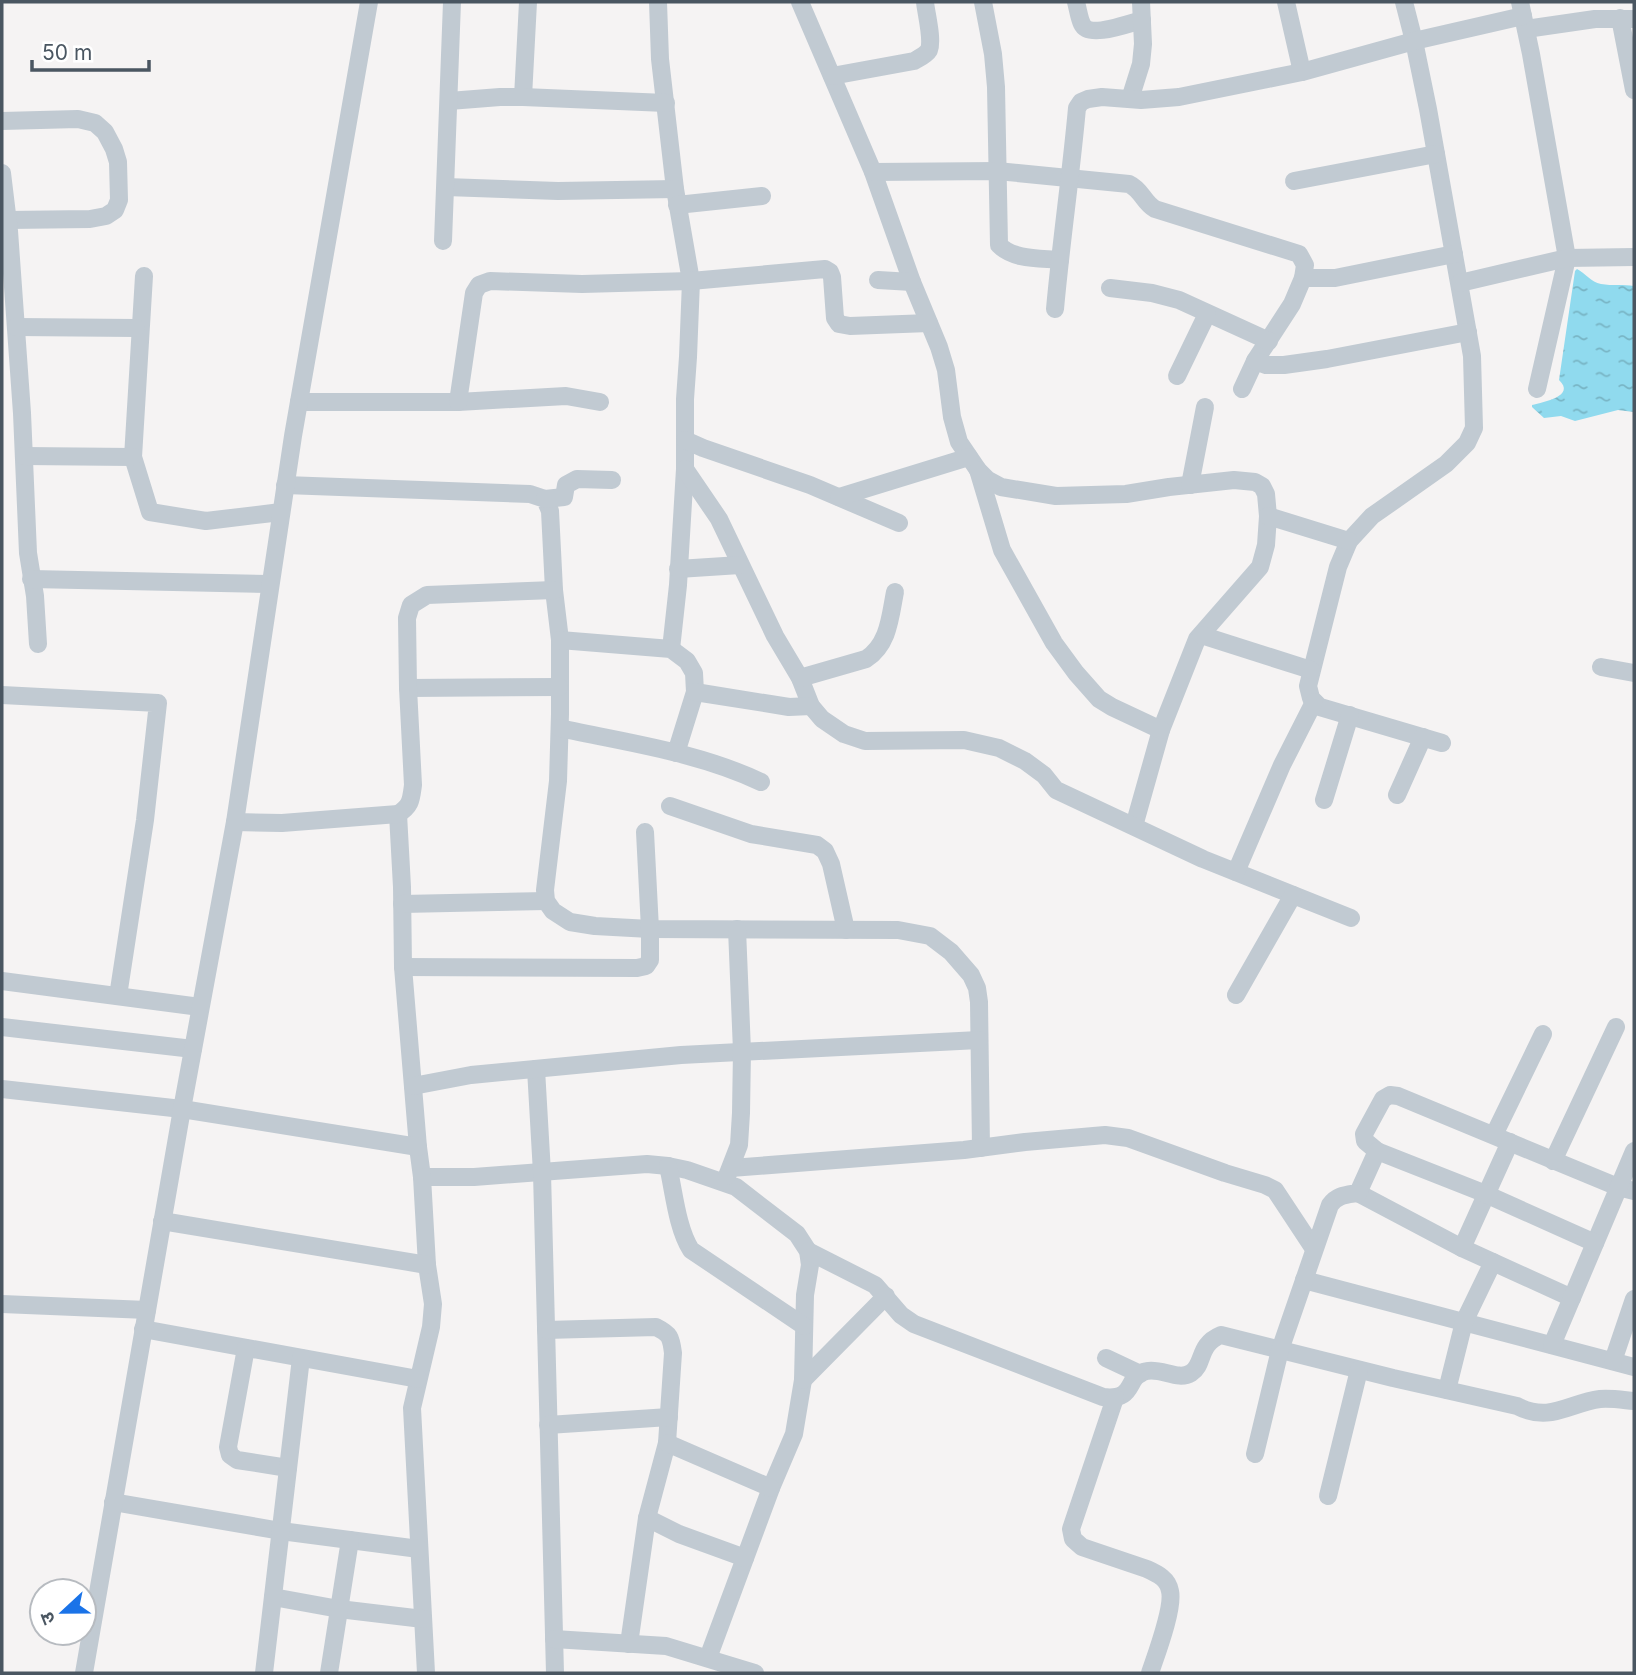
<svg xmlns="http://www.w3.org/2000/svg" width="1636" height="1675" font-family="Inter,'Noto Sans Devanagari',sans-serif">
<defs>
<pattern id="water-ripples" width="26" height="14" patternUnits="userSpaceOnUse" patternTransform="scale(1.75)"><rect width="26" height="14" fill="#90daee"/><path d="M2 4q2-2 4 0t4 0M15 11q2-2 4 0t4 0" fill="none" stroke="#78b4c4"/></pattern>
</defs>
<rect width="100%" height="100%" fill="#f5f3f3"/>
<path fill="url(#water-ripples)" d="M1577,269C1585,273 1591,282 1601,284C1612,286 1624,284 1634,286V412L1618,410L1575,421L1561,416L1544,418L1532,407V405C1544,402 1576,396 1559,380L1575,271Z"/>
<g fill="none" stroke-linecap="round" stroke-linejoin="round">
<g stroke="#c1cad2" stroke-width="18">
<polyline points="658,2 660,59 675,189 691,281 688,357 685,399 685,469 678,585 671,649"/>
<polyline points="800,2 873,172 912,282 939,347 946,370 952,417 959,442 978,470 988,480 1001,487 1056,496 1126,494 1169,487 1234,480 1255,482 1262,486 1266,494 1268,516 1266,545 1260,567 1197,639 1161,730 1134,826"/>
<path d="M983,2L993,54L996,87L999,245C1014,260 1040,258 1060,260"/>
<path d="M1076,2C1078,9 1079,18 1082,24C1089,39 1129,23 1142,20"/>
<polyline points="1286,2 1302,72"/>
<polyline points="1404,2 1414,41 1428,109 1472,356 1474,428 1467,443 1446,464 1372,516 1349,541 1338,567 1308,686 1311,698 1320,707 1442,743"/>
<polyline points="1520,2 1531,54 1567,258 1537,389"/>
<polyline points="1620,18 1634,90"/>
<polyline points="1526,29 1595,19 1634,19"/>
<path d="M832,76L914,61C919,58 926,55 929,50C933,39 926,13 925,2"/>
<polyline points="523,97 528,2"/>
<polyline points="1130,99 1141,64 1143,44 1141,2"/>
<polyline points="449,101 500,97 523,97 666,103"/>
<polyline points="2,121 78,119 95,123 105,132 114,149 118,162 119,200 115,210 106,216 90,219 8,220"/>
<path d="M873,172L997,171L1129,184C1142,190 1143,202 1155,209L1299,254L1305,265L1303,278L1292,304L1255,361L1242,389"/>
<polyline points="2,173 9,231 22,413 28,553 35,596 38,644"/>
<polyline points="1294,181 1436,154"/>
<polyline points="446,187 558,191 675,189"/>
<polyline points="677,205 762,196"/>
<polyline points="443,241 452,2"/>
<polyline points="144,276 133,457 150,512 206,521 281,512"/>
<polyline points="1303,278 1335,278 1454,254"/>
<polyline points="878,280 912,282"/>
<polyline points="1460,283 1567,258 1634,257"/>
<polyline points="1110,288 1152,293 1179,300 1269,341"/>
<path d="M1055,309C1061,242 1071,175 1077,108L1081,102L1088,99L1102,97L1141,100L1179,97L1302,72L1414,41L1523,16"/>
<polyline points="16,327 136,328"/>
<polyline points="1255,361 1266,365 1284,365 1327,359 1468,332"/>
<polyline points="1177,376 1207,314"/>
<polyline points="299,402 458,402 566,396 600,402"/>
<polyline points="458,402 474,293 479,285 490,281 582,284 691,281 825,269 830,272 832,277 835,318 839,324 850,326 929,323"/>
<polyline points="685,440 703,448 810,485 899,523"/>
<polyline points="24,456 133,457"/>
<polyline points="685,469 719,519 775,636 800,678 811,706 822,719 844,734 865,741 964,740 999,748 1025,761 1044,775 1056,790 1203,859 1351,918"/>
<polyline points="978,470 1002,550 1054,643 1076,673 1099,699 1112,707 1161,730"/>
<polyline points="285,485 530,494 545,499 550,511 554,590 560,640 560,714 558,781 545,890 546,901 553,911 570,922 595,926 650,929 898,930 930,936 951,952 971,975 977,988 979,1002 981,1148"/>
<polyline points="1190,485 1205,407"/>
<polyline points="839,497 969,457"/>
<polyline points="545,499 564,497 566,485 577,479 612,480"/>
<polyline points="1268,516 1349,541"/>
<polyline points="678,569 740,565"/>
<polyline points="31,579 269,584"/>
<polyline points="1201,635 1311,670"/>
<polyline points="560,640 671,649 687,661 694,673 695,692 676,753"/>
<polyline points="1601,667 1634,673"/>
<path d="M800,678L866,659C889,644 890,617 895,592"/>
<polyline points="408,688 559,687"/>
<polyline points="695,692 789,707 811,706"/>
<polyline points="2,695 158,703 145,820 118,996"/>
<path d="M560,728C627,743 698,752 761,782"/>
<polyline points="1397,795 1423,737"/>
<polyline points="1324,800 1350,715"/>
<polyline points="670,806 751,834 817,845 825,851 831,864 846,930"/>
<polyline points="398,814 402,887 403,967 418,1147 422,1177 474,1177 647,1164 668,1166 687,1170 736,1187 797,1234 808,1251 810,1265 805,1295 803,1380 794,1434 771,1488 708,1658"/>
<path d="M235,822L282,823L398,814C411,806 411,800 413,785L408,688L407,618L411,605L427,595L554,590"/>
<polyline points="1236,872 1282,765 1314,702"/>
<polyline points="402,904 546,901"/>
<polyline points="403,967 637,968 646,966 650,960 650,929 645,832"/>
<polyline points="2,981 200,1007"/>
<polyline points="1236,995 1293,895"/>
<polyline points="2,1027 193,1049"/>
<polyline points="536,1069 542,1173 555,1673"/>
<polyline points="413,1086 471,1075 681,1055 979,1040"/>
<polyline points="2,1089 182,1109 418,1147"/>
<polyline points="1494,1135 1543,1034"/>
<polyline points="1377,1151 1365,1141 1364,1134 1383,1099 1390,1095 1398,1096 1618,1187 1634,1191"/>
<polyline points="1553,1161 1616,1027"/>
<path d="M668,1166C674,1192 677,1228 691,1250L804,1326"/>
<polyline points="731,1168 964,1150 1025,1142 1105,1135 1128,1138 1225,1173 1265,1185 1275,1190 1314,1249"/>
<polyline points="727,1176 739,1145 741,1113 742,1051 737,929"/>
<polyline points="422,1177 427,1265 433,1304 431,1327 412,1408 426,1673"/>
<polyline points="1358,1193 1462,1248 1572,1298"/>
<polyline points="162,1221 427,1265"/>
<polyline points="1462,1248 1510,1142"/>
<path d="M808,1251L875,1285L901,1315L914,1324L1103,1397C1138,1401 1124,1375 1147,1371C1162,1368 1178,1381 1191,1373C1205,1364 1197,1345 1221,1335L1393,1378L1517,1406C1550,1423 1569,1403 1600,1399C1611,1398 1623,1400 1634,1401"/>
<polyline points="1304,1280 1634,1367"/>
<polyline points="2,1304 147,1310"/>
<polyline points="143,1329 418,1379"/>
<path d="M546,1330L656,1327C670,1334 671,1337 673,1353L667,1443L647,1518L629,1644"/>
<polyline points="1552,1345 1634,1151"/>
<polyline points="246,1348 228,1447 230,1455 237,1460 288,1468"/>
<polyline points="1106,1358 1140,1374"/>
<polyline points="1613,1361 1634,1299"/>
<polyline points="803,1380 886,1296"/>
<polyline points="1447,1390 1464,1322 1493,1262"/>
<path d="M1115,1398L1071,1529L1073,1539L1082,1547L1147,1569C1158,1574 1168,1579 1170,1591C1174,1608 1156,1655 1150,1673"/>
<polyline points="548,1425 669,1417"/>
<polyline points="667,1443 771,1488"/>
<path d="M1255,1454L1280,1350L1330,1205C1337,1195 1346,1195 1358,1193L1377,1151L1481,1192L1595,1243"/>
<polyline points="1328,1496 1359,1370"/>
<polyline points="113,1502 281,1531 419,1549"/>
<polyline points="647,1518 679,1534 745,1558"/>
<polyline points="273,1597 339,1609 423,1619"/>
<polyline points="554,1639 666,1646 755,1673"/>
<polyline points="84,1673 182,1109 235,822 293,436 369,2"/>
<polyline points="264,1673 301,1358"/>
<polyline points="329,1673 350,1540"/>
</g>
</g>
<rect width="1636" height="1675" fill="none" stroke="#4a5661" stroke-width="7"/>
<g transform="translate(63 1612) rotate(248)"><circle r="33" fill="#ffffff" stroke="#b7bbc0" stroke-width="2"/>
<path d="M0-5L12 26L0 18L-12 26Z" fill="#1a73e8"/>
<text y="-10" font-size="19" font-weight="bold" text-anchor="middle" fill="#4a5661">उ</text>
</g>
<path d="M32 60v10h117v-10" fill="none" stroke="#4a5661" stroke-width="3.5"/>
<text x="42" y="60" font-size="21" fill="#4a5661" stroke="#ffffff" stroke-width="5" paint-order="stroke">50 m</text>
</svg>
